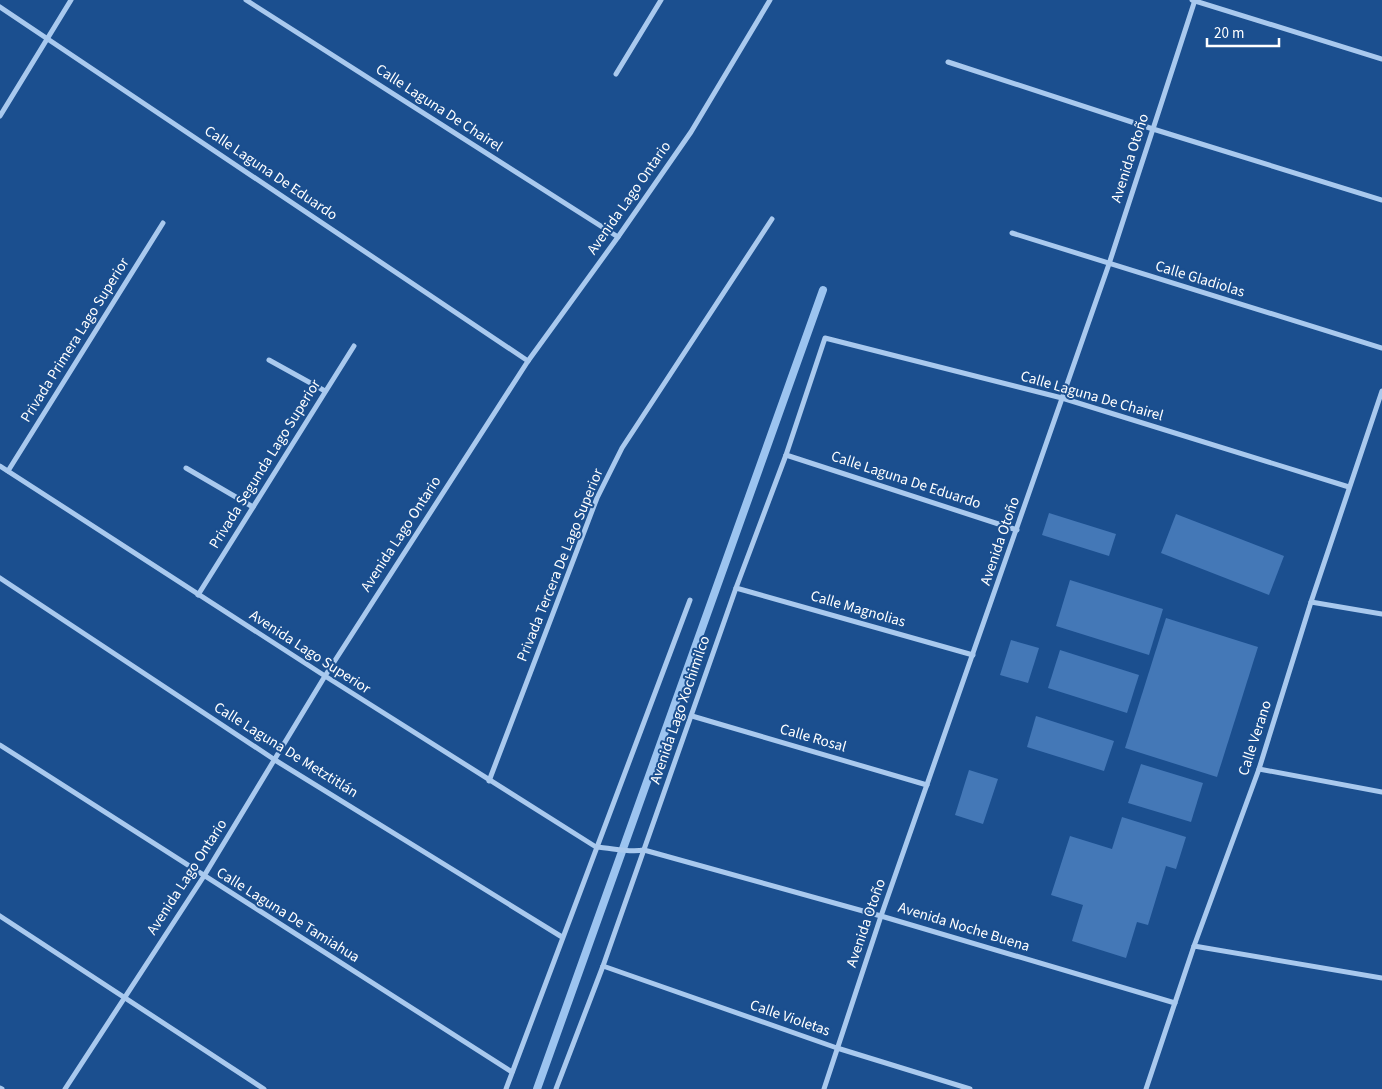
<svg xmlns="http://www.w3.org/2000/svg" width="1382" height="1089" font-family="'Source Sans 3',sans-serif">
<rect width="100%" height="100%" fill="#1b4f8f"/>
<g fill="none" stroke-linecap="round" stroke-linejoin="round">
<polyline stroke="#9cc4f0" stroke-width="8" points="537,1089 823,290"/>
</g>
<g fill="#4478b7">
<polygon points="1049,513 1116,534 1109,556 1042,535"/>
<polygon points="1176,514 1284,556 1269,595 1161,553"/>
<polygon points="1070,580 1163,609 1149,655 1056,626"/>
<polygon points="1166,618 1258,647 1217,777 1125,748"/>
<polygon points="1011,640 1039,648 1028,683 1000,675"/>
<polygon points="1060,650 1139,675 1127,713 1048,688"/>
<polygon points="1036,716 1114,741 1104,771 1027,747"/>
<polygon points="1141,764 1203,783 1191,822 1128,803"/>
<polygon points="969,770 998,779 983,824 955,815"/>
<polygon points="1122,817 1186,837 1176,869 1166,866 1148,925 1137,922 1126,958 1072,941 1083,905 1051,895 1070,836 1112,849"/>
</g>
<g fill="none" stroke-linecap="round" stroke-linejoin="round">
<g stroke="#a9c9ee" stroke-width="5">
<polyline points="246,0 618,237"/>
<polyline points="1192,0 1382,59"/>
<polyline points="0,7 528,361"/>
<polyline points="948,62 1153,129 1382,200"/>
<polyline points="616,74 661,0"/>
<polyline points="0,116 71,0"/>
<polyline points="1012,233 1382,348"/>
<polyline points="269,360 325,391"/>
<polyline points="786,455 1017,530"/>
<path d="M0,466L325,676L596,847C613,848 628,853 644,850L881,916L1175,1003"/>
<polyline points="186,468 253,507"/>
<polyline points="8,471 163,223"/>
<polyline points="0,578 275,760 562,937"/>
<polyline points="736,588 973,655"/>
<polyline points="198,595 354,346"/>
<polyline points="1311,602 1382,614"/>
<polyline points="692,716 927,785"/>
<polyline points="0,745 512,1072"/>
<polyline points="1259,769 1382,792"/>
<polyline points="489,781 597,498 622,448 772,219"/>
<polyline points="0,916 264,1089"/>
<polyline points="1194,946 1382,978"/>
<polyline points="603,966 837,1048 970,1089"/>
<polyline points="0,1088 2,1089"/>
<polyline points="65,1089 204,876 325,676 528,361 618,237 691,132 770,0"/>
<polyline points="506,1089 690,600"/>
<polyline points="556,1089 603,966 736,588 786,455 825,338 1062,398 1349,487"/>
<polyline points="824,1089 881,916 1109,264 1195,0"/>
<polyline points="1146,1089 1194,946 1259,769 1311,602 1382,391"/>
</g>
</g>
<g text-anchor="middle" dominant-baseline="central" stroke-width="4" stroke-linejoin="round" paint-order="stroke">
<g font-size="15" fill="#fff" stroke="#1b4f8f">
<text transform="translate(439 108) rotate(33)">Calle Laguna De Chairel</text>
<text transform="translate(1130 158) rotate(-72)">Avenida Otoño</text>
<text transform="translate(271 173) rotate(34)">Calle Laguna De Eduardo</text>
<text transform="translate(629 198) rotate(-55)">Avenida Lago Ontario</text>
<text transform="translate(1200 279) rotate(17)">Calle Gladiolas</text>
<text transform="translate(75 340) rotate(-58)">Privada Primera Lago Superior</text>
<text transform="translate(1092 396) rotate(16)">Calle Laguna De Chairel</text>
<text transform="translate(265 464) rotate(-58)">Privada Segunda Lago Superior</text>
<text transform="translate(906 480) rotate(18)">Calle Laguna De Eduardo</text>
<text transform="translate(401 534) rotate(-57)">Avenida Lago Ontario</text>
<text transform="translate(1000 541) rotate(-71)">Avenida Otoño</text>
<text transform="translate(560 565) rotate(-68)">Privada Tercera De Lago Superior</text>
<text transform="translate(858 609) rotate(16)">Calle Magnolias</text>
<text transform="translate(310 652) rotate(33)">Avenida Lago Superior</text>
<text transform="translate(680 710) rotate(-71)">Avenida Lago Xochimilco</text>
<text transform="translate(813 738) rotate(16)">Calle Rosal</text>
<text transform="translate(1255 738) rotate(-72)">Calle Verano</text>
<text transform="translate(286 750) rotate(32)">Calle Laguna De Metztitlán</text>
<text transform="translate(187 877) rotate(-57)">Avenida Lago Ontario</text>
<text transform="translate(288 915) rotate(32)">Calle Laguna De Tamiahua</text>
<text transform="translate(866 923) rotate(-71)">Avenida Otoño</text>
<text transform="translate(964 927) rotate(17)">Avenida Noche Buena</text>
<text transform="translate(790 1018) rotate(19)">Calle Violetas</text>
</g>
</g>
<path d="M1207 38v8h72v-8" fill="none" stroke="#ffffff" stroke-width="2.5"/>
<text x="1214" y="38" font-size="15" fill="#ffffff" stroke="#1b4f8f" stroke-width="4" paint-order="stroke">20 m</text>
</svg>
